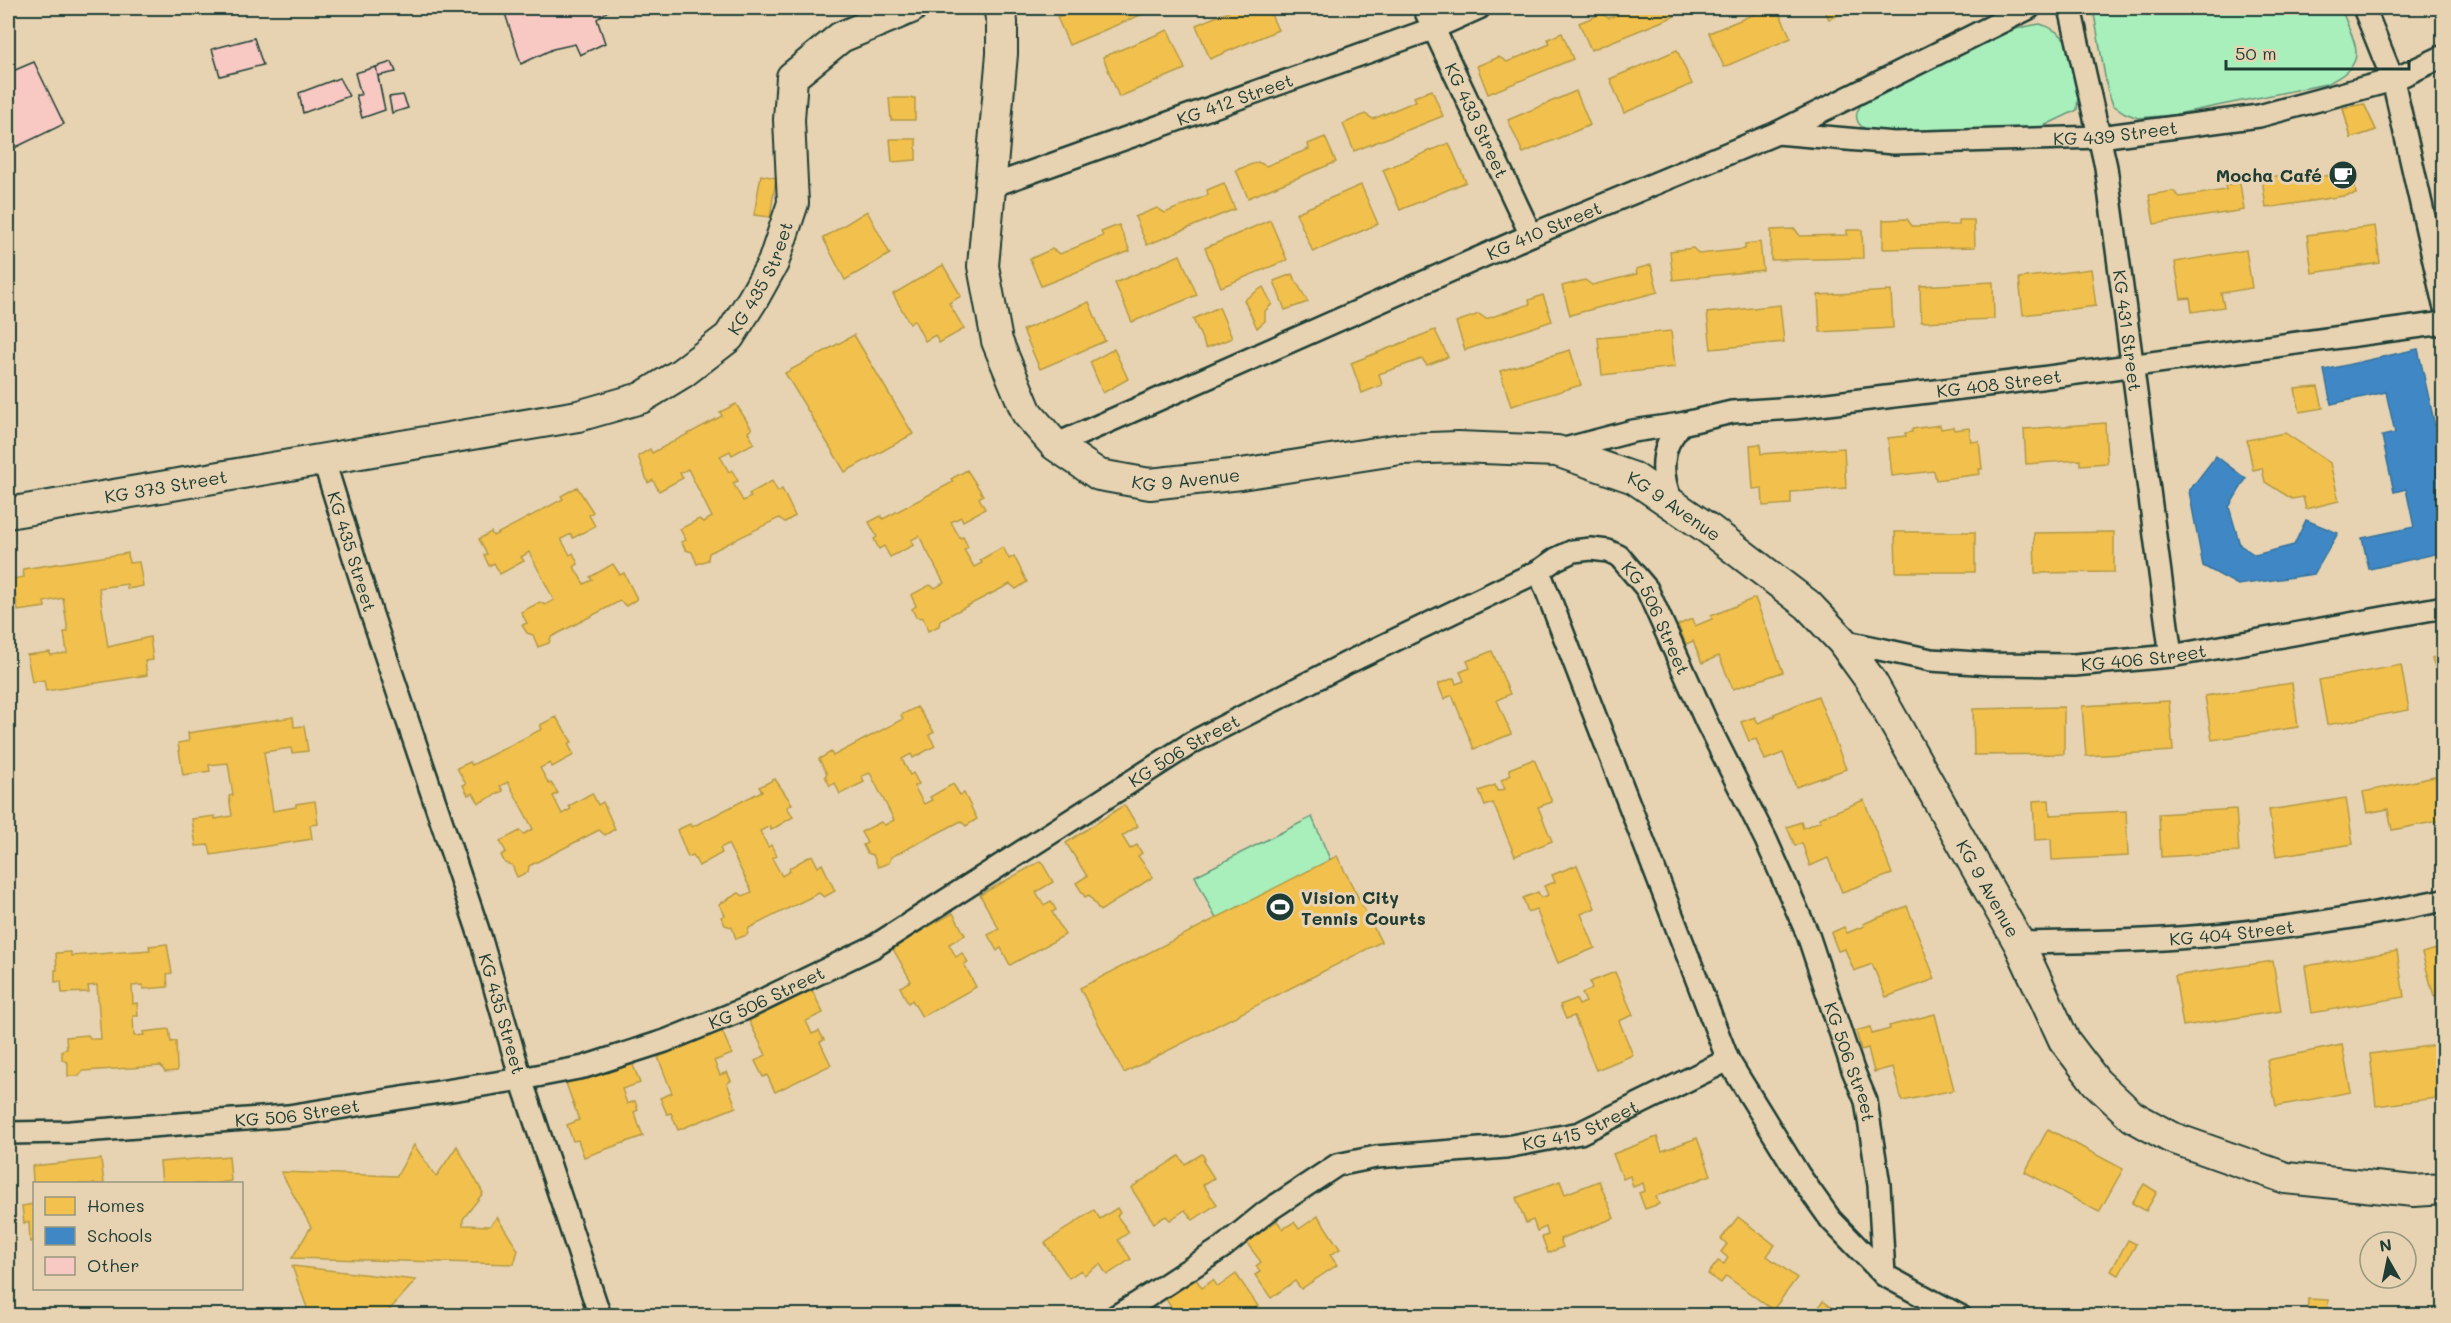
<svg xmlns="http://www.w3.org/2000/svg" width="2451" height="1323" font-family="Mali,sans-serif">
<rect width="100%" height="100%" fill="#e7d3b1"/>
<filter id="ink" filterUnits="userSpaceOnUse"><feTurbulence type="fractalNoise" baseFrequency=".0167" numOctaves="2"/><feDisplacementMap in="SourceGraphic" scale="12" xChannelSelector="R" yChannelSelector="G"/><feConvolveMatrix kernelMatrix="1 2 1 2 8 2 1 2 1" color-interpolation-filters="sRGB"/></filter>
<g filter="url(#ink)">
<g fill="#a8efbb" stroke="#649678" stroke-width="1.5">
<path d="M2093,8H2341C2355,46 2372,63 2326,84L2172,115L2138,118L2125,113L2113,105L2107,88Z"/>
<path d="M2040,24C2080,36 2080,74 2077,110L2029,133L1874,132C1853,127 1851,111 1868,99C1920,72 1983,32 2040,24Z"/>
<polygon points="1312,817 1363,937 1252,992 1195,876"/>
</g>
<g fill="#f2c14e" stroke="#b39946" stroke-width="1.5">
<polygon points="1079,8 1088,12 1099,8 1157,8 1069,45 1057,17"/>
<polygon points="1237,8 1268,8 1278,30 1210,59 1196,25"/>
<polygon points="1314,8 1330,8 1317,13"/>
<polygon points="1635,8 1672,8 1675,16 1591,50 1579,23 1601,14 1609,18"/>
<polygon points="1769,8 1777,8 1791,38 1724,67 1709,33"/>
<polygon points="1823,8 1855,8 1829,19"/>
<polygon points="1168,30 1185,69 1119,97 1103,57"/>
<polygon points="1562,33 1573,59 1488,94 1477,66 1499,57 1507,62 1550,44 1548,39"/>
<polygon points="1677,50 1692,84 1624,113 1610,79"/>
<polygon points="1432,90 1443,116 1354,151 1343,124 1365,114 1373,119 1416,101 1414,97"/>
<polygon points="1576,91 1590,125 1523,153 1508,120"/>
<polygon points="889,98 915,98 915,120 891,120"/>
<polygon points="2364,104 2376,130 2351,138 2343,108"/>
<polygon points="2364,104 2376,130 2351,138 2343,108"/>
<polygon points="1325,137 1336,162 1248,198 1236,170 1258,162 1266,166 1309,149 1308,144"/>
<polygon points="890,139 916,139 916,160 892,162"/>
<polygon points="1449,143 1466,182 1400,210 1383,170"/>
<polygon points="2352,167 2356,194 2266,208 2262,178 2285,175 2292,181 2338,174 2337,170"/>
<polygon points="761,175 776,178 770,217 754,215"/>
<polygon points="1224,183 1235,209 1147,245 1135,217 1157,208 1165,213 1208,195 1207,190"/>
<polygon points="2240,183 2244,210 2154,224 2149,195 2173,191 2180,197 2226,190 2225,185"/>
<polygon points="1361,185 1378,224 1313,252 1296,213"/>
<polygon points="867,211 890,254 845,280 823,238"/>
<polygon points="1907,219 1912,226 1959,225 1959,220 1974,220 1975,247 1883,249 1883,220"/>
<polygon points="1270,220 1287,260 1221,287 1205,248"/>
<polygon points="1119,225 1130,251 1041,286 1030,259 1052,249 1060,254 1103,236 1101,232"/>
<polygon points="2375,226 2380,263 2312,273 2307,235"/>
<polygon points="1795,229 1800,236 1847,235 1847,230 1862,230 1863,258 1771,260 1771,230"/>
<polygon points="1760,242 1763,270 1673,280 1670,251 1693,248 1699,254 1745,249 1745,244"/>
<polygon points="2246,250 2252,288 2221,293 2224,307 2192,312 2190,298 2181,299 2175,262"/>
<polygon points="1180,255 1197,295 1132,322 1115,283"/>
<polygon points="943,265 961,296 949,303 964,329 939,343 935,335 925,341 914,320 910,324 893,294"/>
<polygon points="1651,265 1658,292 1570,315 1562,286 1585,280 1592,285 1637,274 1636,269"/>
<polygon points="2091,269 2096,306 2023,315 2019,278"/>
<polygon points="1292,274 1308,302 1285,310 1274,281"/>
<polygon points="1993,282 1994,319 1921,322 1920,286"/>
<polygon points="1263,287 1272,304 1265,311 1265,321 1257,328 1244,300"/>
<polygon points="1891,291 1893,328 1820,332 1818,295"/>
<polygon points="1543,295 1552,321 1465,350 1456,322 1479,314 1486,319 1530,304 1529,300"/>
<polygon points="1089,302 1105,341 1040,369 1023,330"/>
<polygon points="1780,305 1784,342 1711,349 1707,313"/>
<polygon points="1219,307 1232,338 1206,348 1193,319"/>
<polygon points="1435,330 1448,357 1427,365 1422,359 1379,374 1382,385 1362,393 1351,363"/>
<polygon points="1671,331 1675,367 1602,375 1598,338"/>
<polygon points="854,335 913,434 845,472 785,373"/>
<polygon points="1114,349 1128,379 1103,393 1090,362"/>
<polygon points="1570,350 1581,385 1511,406 1500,371"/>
<polygon points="2318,387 2323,408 2300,412 2295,389"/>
<polygon points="736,404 752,429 748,432 754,443 732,455 730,451 720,456 729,472 732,470 738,481 733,483 743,501 751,497 749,494 772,481 778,492 782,489 795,516 785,522 779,518 709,553 708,560 697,564 692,552 686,550 681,542 686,540 680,529 699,519 704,522 712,517 688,469 680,473 683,478 659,491 653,480 648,483 638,456 650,449 652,453 722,416 720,412"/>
<polygon points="2105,423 2107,463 2080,465 2080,460 2026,464 2024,429"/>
<polygon points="1940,425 1941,429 1953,427 1954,430 1969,428 1971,442 1979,441 1982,469 1979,469 1980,474 1936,480 1934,471 1892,476 1888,438 1906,436 1905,433 1912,432 1912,429"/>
<polygon points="2285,433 2330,463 2339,501 2306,509 2303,497 2292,499 2265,482 2262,468 2253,470 2247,440"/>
<polygon points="1760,444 1761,454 1844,448 1846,488 1791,492 1791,504 1763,506 1762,488 1753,489 1750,445"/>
<polygon points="967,470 983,495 979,498 985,509 963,521 961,517 951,522 960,538 963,537 968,547 964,550 974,567 982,563 980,560 1003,547 1009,559 1014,556 1027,582 1016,589 1010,584 940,620 939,626 928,631 923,618 916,617 912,609 916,606 911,595 930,585 935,588 944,583 919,536 911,540 914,545 890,557 884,546 879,549 874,539 877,537 869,522 881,516 883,519 953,482 951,479"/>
<polygon points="577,487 593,512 589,515 595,526 573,538 571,534 561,539 570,555 573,553 578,564 574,567 584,584 592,580 590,577 613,564 620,575 624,573 637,599 626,606 620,601 551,637 549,643 538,647 533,635 527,633 522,625 527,623 521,612 540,602 545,605 554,600 529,552 521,557 524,561 500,574 494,563 489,566 484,555 487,554 479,539 491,532 493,536 563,499 561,496"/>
<polygon points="1895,532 1975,532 1975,572 1896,572"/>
<polygon points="2114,532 2114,572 2035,573 2034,533"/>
<polygon points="128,553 129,563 139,562 143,586 127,589 127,584 99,588 108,647 150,637 153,660 145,661 147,675 46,691 44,680 32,682 27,655 50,652 50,655 67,653 64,632 68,632 63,598 44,602 45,607 18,611 13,579 24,577 23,569"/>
<polygon points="1755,598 1783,672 1733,689 1719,656 1702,663 1693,641 1686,644 1678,625 1692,619 1695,626 1712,619 1711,616"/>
<polygon points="1492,651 1510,694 1497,700 1511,734 1474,749 1452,695 1444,699 1438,684 1454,678 1456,684 1464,681 1460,672 1470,668 1467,661"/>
<polygon points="2444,654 2444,693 2432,658"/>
<polygon points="2401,665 2409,710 2327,725 2319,680"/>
<polygon points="2292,683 2298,727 2212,740 2205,696"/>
<polygon points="1818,696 1846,769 1796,787 1783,753 1765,760 1756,739 1749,741 1741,722 1755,717 1758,723 1775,716 1774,714"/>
<polygon points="2169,701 2173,751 2086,756 2082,706"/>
<polygon points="917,707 934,732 929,735 935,746 913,758 911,754 902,759 910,775 913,773 919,784 914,786 924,804 932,800 930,797 953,784 960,795 964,793 977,819 966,826 961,821 891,857 889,863 878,867 873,855 867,853 863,845 867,843 861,832 881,822 885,825 894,820 870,773 862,776 864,782 840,794 835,783 830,786 825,776 827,774 819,759 831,752 833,756 903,719 901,715"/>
<polygon points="2064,707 2064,754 1974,755 1973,709"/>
<polygon points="293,717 294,727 304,726 308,751 292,753 291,748 264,752 273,811 296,807 296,804 315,801 318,824 310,825 312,839 211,855 209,845 196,846 192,819 215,816 215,819 232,816 229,796 233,795 228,763 209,765 210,771 183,775 178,743 189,741 188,733"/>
<polygon points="556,717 572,742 568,744 574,755 552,767 550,763 540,768 549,784 551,783 558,793 553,796 562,814 571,809 569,806 592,793 598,805 603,802 615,829 605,835 599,830 529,866 528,872 517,877 512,865 505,863 501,855 506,852 500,841 520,831 524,834 533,829 508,782 500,786 503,791 479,803 473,793 468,795 463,785 466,784 457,768 470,762 472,765 542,729 540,725"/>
<polygon points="1534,759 1552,802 1538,807 1552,841 1515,856 1493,803 1485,806 1479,791 1495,785 1497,791 1505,789 1501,780 1511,775 1509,769"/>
<polygon points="2444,775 2444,820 2392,830 2388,809 2367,813 2363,792"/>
<polygon points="775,779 792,804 787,807 793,817 771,830 770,826 760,831 768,847 771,845 777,856 772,858 782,876 790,871 789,868 812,855 818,867 822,864 835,891 824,897 819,893 749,928 747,935 736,939 732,927 725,925 721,917 725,915 719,904 739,893 743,896 752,892 728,844 720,848 722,853 699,866 693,855 688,857 677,830 690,824 692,827 762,791 759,787"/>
<polygon points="2346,798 2353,844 2276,856 2269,810"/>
<polygon points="1864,800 1892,874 1842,892 1828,858 1810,866 1802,843 1795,846 1787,827 1801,822 1803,828 1821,821 1819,818"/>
<polygon points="2049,800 2050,815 2126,811 2128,856 2052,860 2051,839 2035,840 2033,801"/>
<polygon points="1124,805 1138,826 1122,836 1130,849 1137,845 1142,853 1138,856 1153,877 1100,911 1089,895 1085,897 1076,883 1087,876 1066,843"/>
<polygon points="2236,809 2239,852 2161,857 2159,814"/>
<polygon points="1337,856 1381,942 1124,1073 1080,988"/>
<polygon points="1041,861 1053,882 1036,892 1044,905 1051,901 1056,910 1052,912 1065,935 1010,965 1001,948 997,951 988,935 999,929 980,895"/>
<polygon points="1577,865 1595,908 1581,914 1595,948 1558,963 1536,909 1528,912 1523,898 1538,892 1541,898 1548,895 1544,886 1555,882 1552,875"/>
<polygon points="1907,906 1935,979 1886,997 1872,964 1854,971 1845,949 1838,951 1831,933 1844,927 1847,933 1864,926 1863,924"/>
<polygon points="953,913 965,935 949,944 956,957 962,953 968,962 964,964 976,987 922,1017 912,1000 908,1003 900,987 911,981 892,947"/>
<polygon points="167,944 172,973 167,974 168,987 143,989 143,985 132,986 133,1004 137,1003 138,1016 133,1016 134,1036 144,1035 143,1032 169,1029 171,1042 176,1041 177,1071 165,1072 161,1066 83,1071 79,1076 68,1076 68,1063 62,1059 62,1050 67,1049 66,1037 88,1035 91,1039 101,1039 97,985 88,986 89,992 62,993 61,981 55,982 55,970 57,970 56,953 71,952 71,956 150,950 149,946"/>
<polygon points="2444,947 2444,993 2434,996 2422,953"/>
<polygon points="2397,951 2404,997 2312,1013 2305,966"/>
<polygon points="2273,961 2281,1011 2183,1026 2175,976"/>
<polygon points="1615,972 1633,1015 1619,1021 1633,1055 1596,1070 1574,1016 1566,1019 1560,1005 1576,999 1579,1005 1586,1002 1582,993 1592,989 1590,982"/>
<polygon points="812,990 823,1013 806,1021 812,1034 819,1031 824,1040 820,1042 831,1065 775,1092 767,1075 763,1077 755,1061 766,1055 749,1021"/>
<polygon points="1935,1014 1954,1090 1902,1101 1893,1067 1874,1072 1868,1048 1861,1050 1856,1031 1870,1027 1872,1034 1890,1029 1889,1026"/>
<polygon points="722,1031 732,1054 714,1061 720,1075 727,1072 731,1081 727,1083 736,1107 678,1130 671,1113 667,1114 660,1098 672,1093 658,1057"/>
<polygon points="2444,1044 2444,1097 2376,1106 2370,1054"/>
<polygon points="2342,1045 2351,1092 2276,1106 2267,1060"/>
<polygon points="631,1060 640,1083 622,1089 627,1104 635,1101 638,1110 634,1112 643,1136 584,1157 578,1140 573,1141 567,1125 579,1120 566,1083"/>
<polygon points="2048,1129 2123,1169 2099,1212 2025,1172"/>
<polygon points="1657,1137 1662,1151 1697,1138 1711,1175 1656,1196 1659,1204 1645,1209 1639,1193 1645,1191 1643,1183 1633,1187 1630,1176 1623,1179 1613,1154"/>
<polygon points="414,1145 436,1177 457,1146 483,1193 463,1219 463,1225 490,1226 497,1217 518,1250 514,1264 292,1258 311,1227 281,1172 397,1176"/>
<polygon points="1202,1154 1205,1159 1203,1161 1214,1178 1203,1185 1217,1204 1193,1220 1185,1210 1170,1220 1166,1216 1154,1223 1131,1188 1179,1156 1185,1164"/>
<polygon points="229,1156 231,1181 213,1184 162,1184 160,1162"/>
<polygon points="101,1159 104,1184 34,1184 34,1195 32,1166"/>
<polygon points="1560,1181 1565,1194 1599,1181 1614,1218 1560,1239 1563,1247 1548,1253 1542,1237 1548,1235 1546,1227 1537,1231 1533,1220 1526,1223 1516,1198"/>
<polygon points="2144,1184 2157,1192 2146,1211 2132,1203"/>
<polygon points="34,1204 34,1241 30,1242 29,1222 24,1223 22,1206"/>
<polygon points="1117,1208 1120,1213 1117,1216 1129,1232 1118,1240 1131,1259 1107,1275 1100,1264 1084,1275 1081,1270 1069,1278 1045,1243 1094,1210 1100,1219"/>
<polygon points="1318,1216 1340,1249 1330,1255 1337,1265 1301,1289 1295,1281 1271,1298 1255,1275 1260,1272 1256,1266 1261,1262 1246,1242 1277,1221 1283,1229 1294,1222 1299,1229"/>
<polygon points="1738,1217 1775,1245 1767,1256 1797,1278 1773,1310 1726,1276 1721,1283 1708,1274 1718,1261 1724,1264 1728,1258 1721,1252 1727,1244 1721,1239"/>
<polygon points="2128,1240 2136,1244 2119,1275 2111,1271"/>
<polygon points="292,1266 416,1280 384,1316 310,1316"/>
<polygon points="1236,1274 1258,1306 1249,1313 1250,1316 1176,1316 1166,1299 1196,1279 1202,1288 1213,1280 1218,1287"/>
<polygon points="2308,1299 2328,1300 2327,1315 2307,1314"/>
<polygon points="1823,1301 1843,1316 1813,1316"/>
</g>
<g fill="#3f88c5" stroke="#35729a" stroke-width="1.5">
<polygon points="2418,349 2435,426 2442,424 2444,429 2444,552 2369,569 2362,538 2414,527 2406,489 2394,492 2382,436 2395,433 2386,392 2331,404 2324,370"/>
<polygon points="2216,456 2246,479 2229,507 2240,545 2255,555 2294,545 2306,520 2338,533 2314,574 2238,585 2203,566 2189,491"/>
</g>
<g fill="#f8c8c2" stroke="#1f3d34" stroke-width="1.5">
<polygon points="510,8 608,8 609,10 597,19 605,43 580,55 575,44 553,49 521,64 504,10"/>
<polygon points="254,38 263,65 220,76 212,49"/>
<polygon points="34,62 64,124 8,151 8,73"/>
<polygon points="392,62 396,72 377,76 376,67"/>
<polygon points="376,67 385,110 362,118 356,95 361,95 355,73"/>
<polygon points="339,78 349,96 303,113 299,93"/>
<polygon points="403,95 408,108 392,113 389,97"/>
</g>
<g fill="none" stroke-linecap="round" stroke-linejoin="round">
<g stroke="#1f3d34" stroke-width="26">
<g id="street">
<path id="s1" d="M1424,8L1531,235"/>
<path id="s2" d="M2070,8L2106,167L2171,656"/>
<polyline points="2364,8 2393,80 2444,305"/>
<path id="s3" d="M1777,133L1894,143L2100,137L2259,116L2393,80L2444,56"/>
<path id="s4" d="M989,187L1432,29L1479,8"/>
<path id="s5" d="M1055,445L1531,235L1777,133L2029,8"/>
<path id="s6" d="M1557,451L1633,431L1681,424L1732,412L1794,408L2011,382L2444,323"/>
<path id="s7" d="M323,458L372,615L480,936L521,1079L600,1316"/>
<path d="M1674,505C1664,488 1660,464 1668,444C1671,437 1677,430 1681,424"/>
<polyline points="1539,571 1728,1060"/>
<path id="s8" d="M1842,641L1931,660L1991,664L2074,665L2171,656L2444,607"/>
<path id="s9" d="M2019,943C2067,942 2116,942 2164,939C2258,933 2352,919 2444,900"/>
<path id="s10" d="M8,1133L70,1132L288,1116L521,1079L584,1067L665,1041L742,1010L873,947L1193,742L1349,662L1539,571L1556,559L1573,551L1591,549L1608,551L1619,556L1647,589L1706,721L1766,840L1808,935L1853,1070L1866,1101L1879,1185L1884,1275"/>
<path id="s11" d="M1116,1316L1136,1304L1223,1247L1266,1212L1337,1165L1376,1157L1506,1147L1580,1133L1728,1060L1799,1175L1831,1220L1884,1275L1960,1316"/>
</g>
</g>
<g stroke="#1f3d34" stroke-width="34">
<g id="secondary">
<path id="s12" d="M999,8L1002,22V54L983,266L997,341L1027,413L1055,445L1099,475L1150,484L1241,474L1401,449L1458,447L1557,451L1634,478L1710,530L1808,605L1842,641L1871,681L2019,943L2064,1040L2096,1082L2132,1116L2170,1137L2286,1178L2414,1191L2444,1189"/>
<path id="s13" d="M8,513L578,416L641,398L682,373L729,337L753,299L773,263L793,203L789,120L792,77L841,37L911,8"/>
</g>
</g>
<use href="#street" stroke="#e7d3b1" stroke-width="21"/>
<use href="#secondary" stroke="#e7d3b1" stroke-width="30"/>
</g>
</g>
<defs>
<g id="cafe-disc" transform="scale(1.5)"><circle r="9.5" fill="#1f3d34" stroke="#e7d3b1"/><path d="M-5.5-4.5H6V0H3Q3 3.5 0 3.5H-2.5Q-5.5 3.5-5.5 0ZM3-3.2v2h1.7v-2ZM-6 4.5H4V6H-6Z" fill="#fff"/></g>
<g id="stadium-disc" transform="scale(1.5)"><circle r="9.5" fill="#1f3d34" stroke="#e7d3b1"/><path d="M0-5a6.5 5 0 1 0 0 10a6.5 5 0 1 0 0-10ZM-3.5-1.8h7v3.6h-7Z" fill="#fff"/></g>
</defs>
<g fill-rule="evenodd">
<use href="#cafe-disc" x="2343" y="175"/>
<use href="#stadium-disc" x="1280" y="907"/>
</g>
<g text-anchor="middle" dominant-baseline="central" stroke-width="6" stroke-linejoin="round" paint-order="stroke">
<g font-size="18" fill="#1f3d34" stroke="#e7d3b1">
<text stroke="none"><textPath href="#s4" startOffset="261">KG 412 Street</textPath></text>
<text stroke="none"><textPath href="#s1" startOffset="124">KG 433 Street</textPath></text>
<text stroke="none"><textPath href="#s3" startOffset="339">KG 439 Street</textPath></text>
<text stroke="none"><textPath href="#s5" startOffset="534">KG 410 Street</textPath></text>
<text stroke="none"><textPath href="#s13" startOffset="818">KG 435 Street</textPath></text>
<text stroke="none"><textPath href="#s2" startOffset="328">KG 431 Street</textPath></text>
<text stroke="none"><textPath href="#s6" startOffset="448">KG 408 Street</textPath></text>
<text stroke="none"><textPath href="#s12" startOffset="597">KG 9 Avenue</textPath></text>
<text stroke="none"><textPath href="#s13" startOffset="160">KG 373 Street</textPath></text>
<text stroke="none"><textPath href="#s12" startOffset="1101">KG 9 Avenue</textPath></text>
<text stroke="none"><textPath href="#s7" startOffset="98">KG 435 Street</textPath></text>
<text stroke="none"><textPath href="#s10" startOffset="1820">KG 506 Street</textPath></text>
<text stroke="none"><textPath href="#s8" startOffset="304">KG 406 Street</textPath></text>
<text stroke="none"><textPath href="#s10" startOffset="1262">KG 506 Street</textPath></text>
<text stroke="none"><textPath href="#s12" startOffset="1605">KG 9 Avenue</textPath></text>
<text stroke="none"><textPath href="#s9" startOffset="213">KG 404 Street</textPath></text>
<text stroke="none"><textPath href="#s10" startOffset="776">KG 506 Street</textPath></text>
<text stroke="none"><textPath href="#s7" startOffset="584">KG 435 Street</textPath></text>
<text stroke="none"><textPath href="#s10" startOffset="2306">KG 506 Street</textPath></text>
<text stroke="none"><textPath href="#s10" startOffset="290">KG 506 Street</textPath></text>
<text stroke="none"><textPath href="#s11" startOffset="516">KG 415 Street</textPath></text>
</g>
<g font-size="18" font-weight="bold" fill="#1f3d34" stroke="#e7d3b1" text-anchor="end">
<text x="2322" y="175">Mocha Café</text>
<text x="1301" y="897" text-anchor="start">Vision City<tspan x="1301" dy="21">Tennis Courts</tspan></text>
</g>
</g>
<rect width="2451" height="1323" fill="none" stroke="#e7d3b1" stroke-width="30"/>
<rect x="15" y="15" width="2421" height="1293" fill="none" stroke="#1f3d34" stroke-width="2" filter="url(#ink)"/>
<rect x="33" y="1182" width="210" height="108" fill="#e7d3b1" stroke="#97977f" stroke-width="1.5"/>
<rect x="45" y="1197" width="30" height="18" fill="#f2c14e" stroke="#97977f" stroke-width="1.5"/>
<text x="87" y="1212" font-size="18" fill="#1f3d34">Homes</text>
<rect x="45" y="1227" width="30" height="18" fill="#3f88c5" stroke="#97977f" stroke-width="1.5"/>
<text x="87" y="1242" font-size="18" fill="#1f3d34">Schools</text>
<rect x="45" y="1257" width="30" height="18" fill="#f8c8c2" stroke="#97977f" stroke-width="1.5"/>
<text x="87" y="1272" font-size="18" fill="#1f3d34">Other</text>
<g transform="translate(2388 1260) rotate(351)"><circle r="28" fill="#e7d3b1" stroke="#97977f" stroke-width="1.5"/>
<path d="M0-4.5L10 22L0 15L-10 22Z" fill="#1f3d34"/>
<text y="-9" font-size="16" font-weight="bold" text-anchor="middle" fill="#1f3d34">N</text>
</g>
<path d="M2226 60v9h183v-9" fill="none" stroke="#1f3d34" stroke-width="3"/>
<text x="2235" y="60" font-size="18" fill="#1f3d34" stroke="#e7d3b1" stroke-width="4.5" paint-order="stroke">50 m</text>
</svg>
